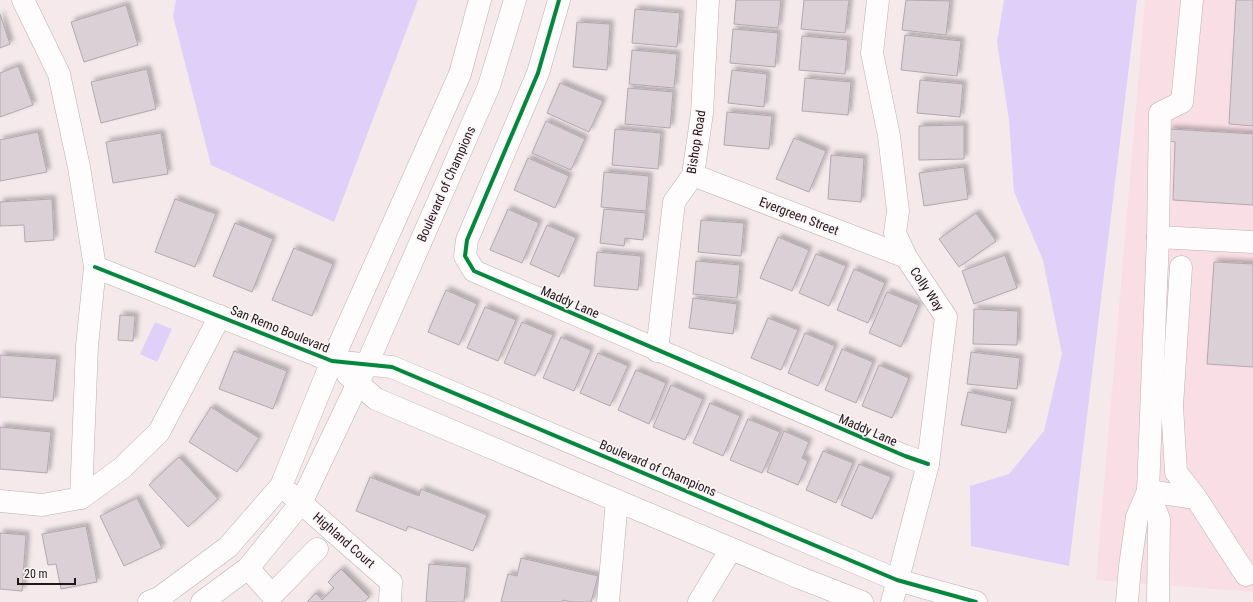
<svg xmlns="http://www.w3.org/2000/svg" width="1253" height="602" font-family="'Roboto Condensed',sans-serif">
<defs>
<filter id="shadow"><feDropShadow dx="3.5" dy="-3.5" stdDeviation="2" flood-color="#0004"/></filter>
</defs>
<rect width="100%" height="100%" fill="#f5e9ec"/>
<polygon fill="#f9dfe5" points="1145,0 1253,0 1253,592 1096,580"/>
<g fill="#e0d0f9">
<polygon points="176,0 418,0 334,222 211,165 173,16"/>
<polygon points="1004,0 1137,0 1069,566 971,546 970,486 1009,474 1044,431 1062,354 1043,260 1014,192 1009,120 997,42"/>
<polygon points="155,322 172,329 157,362 140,354"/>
</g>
<g fill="#dbd0d5" stroke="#b2a8ae" filter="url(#shadow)">
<polygon points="736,0 781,0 778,28 734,24"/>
<polygon points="804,0 849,0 845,33 801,29"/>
<polygon points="906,0 950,1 946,35 902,30"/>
<polygon points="1236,0 1253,0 1253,126 1229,124"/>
<polygon points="126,5 138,45 84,62 71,22"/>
<polygon points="635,9 680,13 677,47 632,43"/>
<polygon points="0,14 10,44 0,48"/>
<polygon points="577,22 610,24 607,70 573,67"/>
<polygon points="733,29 778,33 775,67 730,63"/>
<polygon points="905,35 961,41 957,76 901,70"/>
<polygon points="802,36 848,40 845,74 799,70"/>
<polygon points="632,50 677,54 674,88 629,84"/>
<polygon points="18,66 33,105 0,117 0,73"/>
<polygon points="147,69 156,109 101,123 91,82"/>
<polygon points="732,70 767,74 764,107 728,103"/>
<polygon points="805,78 851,82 848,115 802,111"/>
<polygon points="920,80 963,84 960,117 917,113"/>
<polygon points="560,83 603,101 589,132 547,113"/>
<polygon points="628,88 673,92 670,128 625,124"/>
<polygon points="727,112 772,116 769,149 724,145"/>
<polygon points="546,121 585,139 571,170 532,153"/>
<polygon points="964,125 964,159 919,160 919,126"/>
<polygon points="615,129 661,133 658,169 612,165"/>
<polygon points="1170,129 1253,134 1253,205 1173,200 1175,142 1169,141"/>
<polygon points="38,132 47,172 0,181 0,140"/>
<polygon points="161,133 168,174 113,183 106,142"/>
<polygon points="794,138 826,151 809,192 776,179"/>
<polygon points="831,155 864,158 861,202 828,199"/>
<polygon points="528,158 569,176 555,208 514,190"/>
<polygon points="964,167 968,199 924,206 919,173"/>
<polygon points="604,172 649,176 646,211 601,207"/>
<polygon points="52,199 54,240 25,242 24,225 0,226 0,202"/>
<polygon points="175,199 216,214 195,267 155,252"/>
<polygon points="508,209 539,223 522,263 490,250"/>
<polygon points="604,209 646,213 643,240 625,238 624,246 600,243"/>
<polygon points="976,213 996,241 959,267 939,239"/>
<polygon points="701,220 744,223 741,256 698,252"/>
<polygon points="235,223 273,239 252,292 213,276"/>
<polygon points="547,225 576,238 559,277 530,264"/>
<polygon points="778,237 809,250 792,291 760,278"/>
<polygon points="294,248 333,264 312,316 272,300"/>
<polygon points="597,252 641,256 638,290 594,286"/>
<polygon points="816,254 846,266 829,306 799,293"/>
<polygon points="1005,255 1017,288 974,304 962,271"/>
<polygon points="696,261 740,265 737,298 693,294"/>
<polygon points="1214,262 1253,264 1253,367 1207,364"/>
<polygon points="854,269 885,283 868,323 837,310"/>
<polygon points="446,290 477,304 459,345 428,332"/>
<polygon points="887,292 919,305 901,347 869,333"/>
<polygon points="693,298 737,304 733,334 689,328"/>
<polygon points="485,307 516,320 498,361 467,348"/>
<polygon points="974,309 1018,311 1017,345 973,344"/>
<polygon points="120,315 135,316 133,341 118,340"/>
<polygon points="768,318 798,330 781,370 751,358"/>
<polygon points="522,322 553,335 535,376 504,363"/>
<polygon points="805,333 835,346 818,386 788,373"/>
<polygon points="561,337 591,350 574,391 543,378"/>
<polygon points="842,349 873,362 856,403 825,390"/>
<polygon points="234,351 287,371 273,409 219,389"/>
<polygon points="971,352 1020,358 1017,389 967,384"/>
<polygon points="598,353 628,366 610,406 580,393"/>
<polygon points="0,355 57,359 53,401 0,397"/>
<polygon points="879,365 909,378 892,418 862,406"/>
<polygon points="636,370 666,383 649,424 618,410"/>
<polygon points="671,385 703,399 685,440 653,427"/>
<polygon points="968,392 1012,401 1006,433 961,425"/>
<polygon points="710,403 740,416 723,456 693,443"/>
<polygon points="211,407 259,438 237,472 189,442"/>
<polygon points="748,419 780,432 762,473 730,460"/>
<polygon points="0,427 51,432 47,473 0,469"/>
<polygon points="784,431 809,442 802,458 808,461 798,485 767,472"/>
<polygon points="823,451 853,463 836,503 806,490"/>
<polygon points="179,457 218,499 188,527 149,485"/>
<polygon points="859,464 891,477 872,519 841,505"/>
<polygon points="370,477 419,496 421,489 487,515 473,551 408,526 406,531 356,511"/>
<polygon points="137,498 162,548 124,566 100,516"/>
<polygon points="86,526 97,582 61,589 56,564 48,565 42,534"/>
<polygon points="0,533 26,535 22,591 0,589"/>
<polygon points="521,558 598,576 591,602 570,602 563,600 563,602 501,602 508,574 517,576"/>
<polygon points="429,564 467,567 464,602 426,602"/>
<polygon points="341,569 369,597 364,602 307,602 316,593 322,600 334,588 328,582"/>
</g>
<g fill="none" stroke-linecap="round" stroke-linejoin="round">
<g stroke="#bdb0b3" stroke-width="23">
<g id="minor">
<polyline points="23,0 59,74 79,167 95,267 87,346 81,498"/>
<polyline points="559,0 538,73 467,240 465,256 474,271 905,456 928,464"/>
<polyline points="878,0 872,53 889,136 898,211 895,233 906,257 946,317 928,464 892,602"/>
<polyline points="693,175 906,257"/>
<polyline points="1158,237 1160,113 1182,102 1192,0"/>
<polyline points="95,267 332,361 392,367 897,580 976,602"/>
<polyline points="1181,267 1172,406 1176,472 1196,498"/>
<polyline points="657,351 674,202 693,175 702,113 708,0"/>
<polyline points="348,375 376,399 798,577 862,602"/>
<polyline points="1148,491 1196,498 1246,575"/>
<polyline points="1148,491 1159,519 1158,602"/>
<polyline points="291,494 391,582 390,602"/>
<polyline points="0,501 42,505 81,498 122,468 159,432 220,316"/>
<polyline points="248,568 272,595 317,549"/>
<polyline points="149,602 159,598 228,547 281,486 332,361 460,74 480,0"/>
<polyline points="202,602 248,568 301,503 367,364 489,86 515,0"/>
<polyline points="608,602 617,501"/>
<polyline points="699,602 731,549"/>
<polyline points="1127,602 1130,566 1137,517 1148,491 1158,237 1253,242"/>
</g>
</g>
<use href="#minor" stroke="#fefcfc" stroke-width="22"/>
<g stroke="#fdf5f7" stroke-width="6">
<g id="cycleway">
<polyline points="559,0 538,73 467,240 465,256 474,271 905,456 928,464"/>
<polyline points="95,267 332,361 392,367 897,580 976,602"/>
</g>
</g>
<use href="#cycleway" stroke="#00873e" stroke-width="4"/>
</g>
<g text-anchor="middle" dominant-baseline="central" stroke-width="3" stroke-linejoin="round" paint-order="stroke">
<g font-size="13" fill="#231619" stroke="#fdf5f7">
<text transform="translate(696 142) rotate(-81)">Bishop Road</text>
<text transform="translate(446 184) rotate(-66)">Boulevard of Champions</text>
<text transform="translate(799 216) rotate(21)">Evergreen Street</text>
<text transform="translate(927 289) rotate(56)">Colly Way</text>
<text transform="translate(570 302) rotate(23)">Maddy Lane</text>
<text transform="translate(280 329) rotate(22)">San Remo Boulevard</text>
<text transform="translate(868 430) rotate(23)">Maddy Lane</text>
<text transform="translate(658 468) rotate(23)">Boulevard of Champions</text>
<text transform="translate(344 540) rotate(41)">Highland Court</text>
</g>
</g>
<path d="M18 578v6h57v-6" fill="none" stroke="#231619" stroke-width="2"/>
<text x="24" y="578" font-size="12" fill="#231619" stroke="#fdf5f7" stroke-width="3" paint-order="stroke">20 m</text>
</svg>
